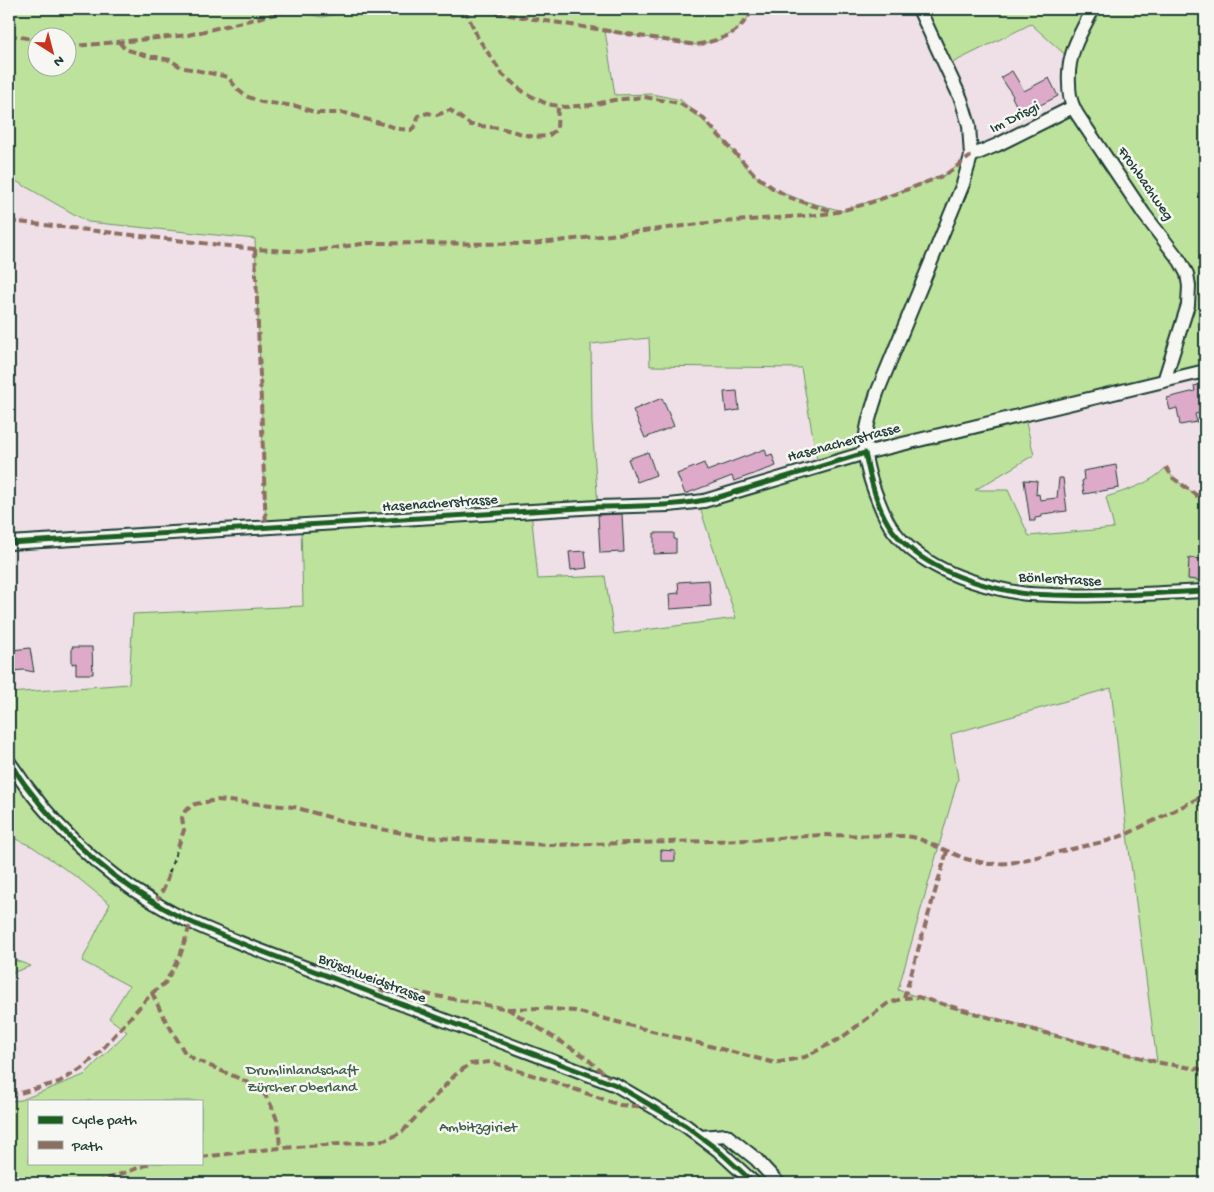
<svg xmlns="http://www.w3.org/2000/svg" width="1214" height="1192" font-family="'Gochi Hand',sans-serif">
<rect width="100%" height="100%" fill="#eee0e6"/>
<filter id="ink" filterUnits="userSpaceOnUse"><feTurbulence type="fractalNoise" baseFrequency=".02" numOctaves="2"/><feDisplacementMap in="SourceGraphic" scale="10" xChannelSelector="R" yChannelSelector="G"/><feConvolveMatrix kernelMatrix="1 2 1 2 8 2 1 2 1" color-interpolation-filters="sRGB"/></filter>
<g filter="url(#ink)">
<g fill="#bde29c" stroke="#6e9068" fill-rule="evenodd">
<path d="M9,9H283L322,17L363,9H753L747,19L736,31L719,40L696,45L605,31L615,95L652,94L681,100L722,138L749,170L771,189L804,201L843,211L945,175L971,156L1073,107L1070,59L1031,24L946,66L919,9H1205V371L1024,415L1034,455L975,490H1008L1029,536L1114,528L1106,497C1125,491 1153,483 1166,467L1173,478L1195,494L1205,492V1183H9V1101L21,1100L84,1075L127,1032L109,1018L129,986L82,961L110,904L78,878L33,847L9,836V693L129,684L133,614L303,606L301,526L266,528L255,239L88,222L14,180L9,182ZM38,38H68V68H38ZM649,338L650,366L801,368L818,466L730,500L700,508L736,618L614,634L605,576L538,579L531,511L598,507L592,423L591,344ZM1111,688L1127,834L1157,1062L918,997L898,990L958,779L951,734ZM29,1101H201V1163H29Z"/>
<polygon points="9,958 31,966 9,974"/>
</g>
<g fill="#ddabc9" stroke="#1f3d34">
<polygon points="1012,71 1024,91 1049,78 1058,96 1021,115 1012,97 1013,96 1001,77"/>
<polygon points="1205,383 1205,417 1202,417 1201,413 1195,414 1197,422 1180,425 1177,408 1170,410 1167,398 1195,391 1194,386"/>
<polygon points="737,391 739,410 726,412 724,392"/>
<polygon points="662,398 674,426 645,438 633,410"/>
<polygon points="765,449 767,456 772,454 776,466 734,481 732,476 685,494 677,474 704,463 707,471"/>
<polygon points="648,452 656,475 637,482 628,459"/>
<polygon points="1116,465 1119,488 1084,494 1082,481 1084,480 1083,471"/>
<polygon points="1059,478 1063,478 1067,511 1042,514 1042,517 1035,518 1035,521 1030,521 1024,480 1037,481 1036,495 1039,494 1040,500 1057,498"/>
<polygon points="622,514 624,552 600,553 598,515"/>
<polygon points="654,533 674,533 674,539 676,539 676,553 654,554"/>
<polygon points="585,551 587,568 571,570 569,552"/>
<polygon points="1189,558 1205,559 1205,575 1204,575 1204,581 1188,579"/>
<polygon points="709,580 711,606 670,609 669,594 679,593 678,582"/>
<polygon points="72,647 92,647 93,674 76,674 76,663 72,664"/>
<polygon points="30,648 34,672 24,670 12,671 11,657 13,657 12,650"/>
<polygon points="661,850 675,851 675,861 661,861"/>
</g>
<g fill="none" stroke-linecap="round" stroke-linejoin="round">
<g stroke="#1f3d34" stroke-width="16">
<g id="minor">
<path d="M919,9L961,99L969,125L971,156L963,184L877,393C871,412 864,432 865,452C866,469 872,485 878,500C882,510 886,521 893,530C921,568 975,585 1020,593C1031,595 1043,594 1054,595C1104,597 1155,593 1205,591"/>
<path d="M1093,9C1080,34 1067,54 1069,83C1069,91 1070,99 1073,106C1075,111 1078,116 1081,120L1144,214L1180,261L1187,274L1189,286L1188,305L1164,381"/>
<polyline points="971,156 997,145 1073,107"/>
<polyline points="9,543 598,507 669,505 704,501 865,453 1205,371"/>
<path d="M9,762C47,819 95,868 155,903C184,921 216,933 248,946L616,1085L686,1126L718,1150L754,1183"/>
<polyline points="701,1137 726,1135 756,1159 778,1183"/>
</g>
</g>
<polyline stroke="#1f3d34" stroke-width="2.5" stroke-dasharray="5 4" stroke-linecap="butt" points="169,873 178,847"/>
<use href="#minor" stroke="#f6f6f2" stroke-width="12"/>
<g stroke="#8d6e63" stroke-width="4" stroke-dasharray="8 4" stroke-linecap="butt">
<polyline points="465,9 478,38 503,75 525,93 547,104 565,107 591,105 614,100 644,97 679,103 702,117 756,176 773,188 789,197 811,205 832,211"/>
<path d="M472,9L696,45C724,39 738,35 753,9"/>
<polyline points="9,35 38,40"/>
<polyline points="119,42 125,49 151,57 156,57 170,60 181,67 228,77 238,90 246,96 261,102 296,106 317,113 345,113 400,129 411,130 417,124 418,116 428,113 437,115 450,110 471,125 500,128 534,137 548,136 557,129 558,106"/>
<polyline points="68,45 76,46 188,35 296,9"/>
<polyline points="9,221 255,249 307,252 368,243 532,244 644,231 708,223 817,215 837,212 869,203 898,193 945,175 971,156"/>
<polyline points="255,249 266,528"/>
<polyline points="1166,467 1173,478 1195,494 1205,505"/>
<polyline points="178,847 184,830 182,818 185,811 195,804 217,800 294,807 353,824 424,837 550,845 751,840 821,835 906,836 917,838 966,859 989,864 1010,863 1107,841 1127,834 1205,795"/>
<polyline points="155,903 164,888 169,873"/>
<polyline points="152,993 161,1012 185,1053 194,1059 245,1081 263,1092 271,1105 278,1122 280,1148"/>
<polyline points="377,993 398,989 508,1009 584,1056 609,1078"/>
<polyline points="904,998 947,851"/>
<polyline points="508,1009 540,1008 575,1011 775,1063 805,1057 841,1038 887,1004 904,998 918,997 1030,1029 1161,1063 1205,1070"/>
<polyline points="9,1094 20,1093 59,1082 81,1069 98,1054 152,993 165,983 180,956 191,922"/>
<polyline points="201,1157 280,1148 370,1142 389,1139 403,1131 455,1075 470,1064 491,1062 554,1082 620,1105 648,1107"/>
<polyline points="96,1183 152,1163"/>
</g>
<g stroke="#f6f6f2" stroke-width="8">
<g id="cycleway">
<path d="M9,543L598,507C638,506 679,507 719,497L865,453C870,478 877,510 893,531C922,568 975,585 1020,593C1031,595 1043,594 1054,595C1104,597 1155,593 1205,591"/>
<path d="M9,762C47,819 95,868 155,903C184,921 216,933 248,946L616,1085L686,1126L718,1150L754,1183"/>
</g>
</g>
<use href="#cycleway" stroke="#1b5e20" stroke-width="5"/>
</g>
</g>
<g text-anchor="middle" dominant-baseline="central" stroke-width="5" stroke-linejoin="round" paint-order="stroke">
<g font-size="15" fill="#1f3d34" stroke="#f6f6f2">
<text transform="translate(1015 118) rotate(-27)">Im Drisgi</text>
<text transform="translate(1145 184) rotate(55)">Frohbachweg</text>
<text transform="translate(844 443) rotate(-15)">Hasenacherstrasse</text>
<text transform="translate(440 504) rotate(-4)">Hasenacherstrasse</text>
<text transform="translate(1060 580) rotate(3)">Bönlerstrasse</text>
<text transform="translate(372 979) rotate(21)">Brüschweidstrasse</text>
</g>
<g font-size="15" fill="#3f5e49" stroke="#f6f6f2">
<text x="302" y="1071">Drumlinlandschaft<tspan x="302" dy="17">Zürcher Oberland</tspan></text>
<text x="478" y="1128">Ambitzgiriet</text>
</g>
</g>
<rect width="1214" height="1192" fill="none" stroke="#f6f6f2" stroke-width="30"/>
<rect x="15" y="15" width="1184" height="1162" fill="none" stroke="#1f3d34" stroke-width="2" filter="url(#ink)"/>
<rect x="28" y="1100" width="175" height="65" fill="#f6f6f2" stroke="#a0aca6"/>
<rect x="38" y="1116" width="25" height="8" fill="#1b5e20" stroke="#a0aca6"/>
<text x="72" y="1124" font-size="15" fill="#1f3d34">Cycle path</text>
<rect x="38" y="1141" width="25" height="8" fill="#8d6e63" stroke="#a0aca6"/>
<text x="72" y="1150" font-size="15" fill="#1f3d34">Path</text>
<g transform="translate(52 52) rotate(144)"><circle r="24" fill="#f6f6f2" stroke="#a0aca6"/>
<path d="M0-4L9 19L0 12L-9 19Z" fill="#c8321e"/>
<text y="-8" font-size="14" font-weight="bold" text-anchor="middle" fill="#1f3d34">N</text>
</g>
</svg>
